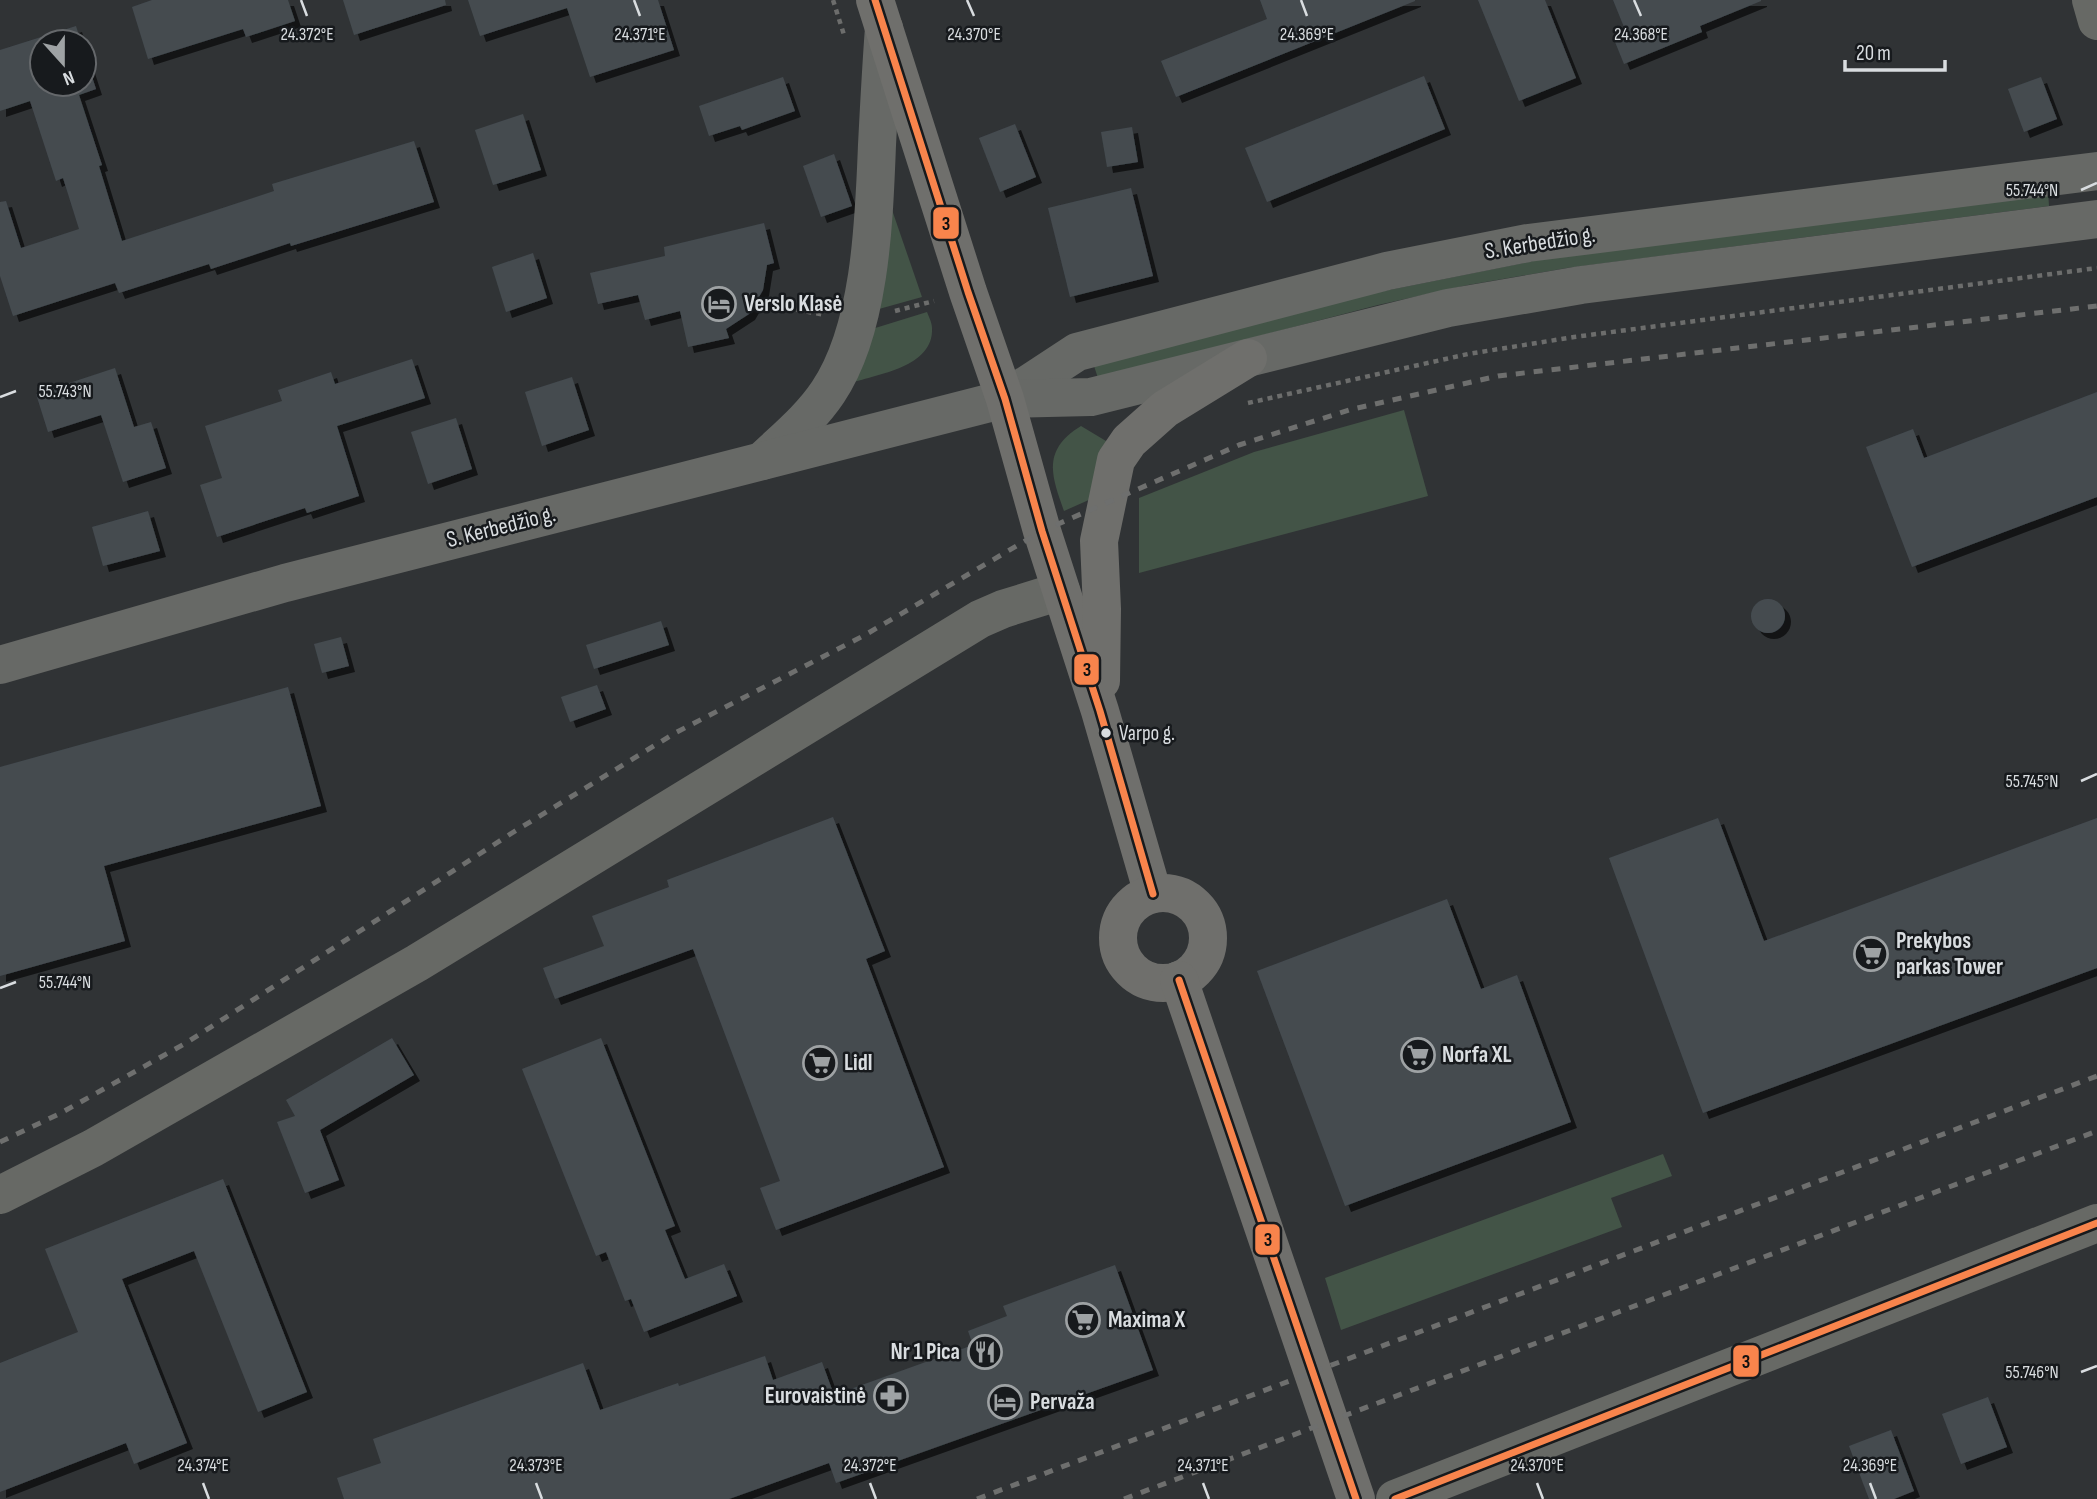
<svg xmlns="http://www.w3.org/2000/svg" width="2097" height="1499" font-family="'Sofia Sans Condensed',sans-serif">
<defs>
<filter id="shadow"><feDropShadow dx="6" dy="6" stdDeviation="0" flood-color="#0009"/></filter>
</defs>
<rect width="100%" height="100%" fill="#303335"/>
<g fill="#435447">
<polygon points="2048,190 2049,206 1567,268 1468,285 1378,305 1098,378 1094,366 1374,293 1563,255"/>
<polygon points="891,207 922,297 879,309"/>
<path d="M927,312C929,317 932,323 932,328C934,367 878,374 851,383L872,329Z"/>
<polygon points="1404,410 1428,496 1139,573 1139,498 1254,452"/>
<path d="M1081,426L1111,444L1091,499L1064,511C1051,475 1042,450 1081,426Z"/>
<polygon points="1663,1154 1672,1176 1611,1198 1622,1227 1341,1330 1325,1278"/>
</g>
<g fill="#444b50" filter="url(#shadow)">
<polygon points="152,0 288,0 295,21 246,37 243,29 148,59 132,7"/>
<polygon points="343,0 445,0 446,5 354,35"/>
<polygon points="468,0 658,0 674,50 590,77 567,8 480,36"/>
<polygon points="1260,0 1415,0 1415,1 1176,97 1161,61 1267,19"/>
<polygon points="1478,0 1545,0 1576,78 1519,101"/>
<polygon points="1613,0 1761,0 1761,1 1700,26 1702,32 1624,64 1613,37 1626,32"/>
<polygon points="76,26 81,42 42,42 42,84 84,84 84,52 96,89 79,95 102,165 99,166 122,241 274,191 272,184 414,141 434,202 291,246 290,243 211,269 209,264 119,293 115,283 13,316 0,276 0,202 6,201 21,248 79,229 63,178 56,181 30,101 0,111 0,50"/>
<polygon points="1424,76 1445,129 1267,202 1245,148"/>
<polygon points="783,77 795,111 742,130 740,126 709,136 699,106"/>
<polygon points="2041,77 2057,119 2024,132 2008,89"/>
<polygon points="523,114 541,170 493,185 475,130"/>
<polygon points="1015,124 1036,177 1000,192 979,138"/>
<polygon points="1132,127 1138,162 1107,167 1101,132"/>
<polygon points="834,154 852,206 821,217 803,166"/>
<polygon points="1131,188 1153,276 1070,297 1048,208"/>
<polygon points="764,223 774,263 767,265 763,290 749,314 726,329 729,338 688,347 680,311 645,320 638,295 598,304 590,273 665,256 664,247"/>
<polygon points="533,253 547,298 506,312 492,267"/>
<polygon points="412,359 425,398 337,426 359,496 307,513 305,508 217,537 200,485 222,478 205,426 282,401 278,390 331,372 335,384"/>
<polygon points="115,368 134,427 151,422 166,468 123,482 101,415 48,432 36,394"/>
<polygon points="572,377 589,430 542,446 525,392"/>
<polygon points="2097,392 2097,497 1912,567 1866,447 1913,429 1924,458"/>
<polygon points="456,418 472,469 428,484 411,432"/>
<polygon points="148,511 160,551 103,566 92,527"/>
<circle cx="1768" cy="616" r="17"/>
<polygon points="661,621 669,645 594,669 586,645"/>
<polygon points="341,637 349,666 322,673 314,644"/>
<polygon points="597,685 606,709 570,722 561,697"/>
<polygon points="288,687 321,806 104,866 125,941 0,976 0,767"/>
<polygon points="833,817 885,951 866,959 944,1167 776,1230 760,1188 780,1181 693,949 555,999 543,968 604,946 592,916 669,887 667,880"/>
<polygon points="1718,818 1764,941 2097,818 2097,968 1703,1113 1609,858"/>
<polygon points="1447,899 1481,989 1517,975 1571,1122 1345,1206 1257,971"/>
<polygon points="392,1038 414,1075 320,1130 339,1180 305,1193 277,1122 295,1116 286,1100"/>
<polygon points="601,1038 675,1226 665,1230 685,1279 724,1264 737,1296 644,1332 631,1299 625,1301 606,1252 596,1256 522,1069"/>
<polygon points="223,1179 307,1392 258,1412 194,1251 122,1279 187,1443 134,1464 126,1443 0,1492 0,1363 78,1332 45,1249"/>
<polygon points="1115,1265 1153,1370 836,1483 829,1463 729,1499 344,1499 337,1478 381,1463 373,1439 583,1363 600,1410 678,1383 679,1386 765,1356 773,1380 822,1362 834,1395 973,1345 968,1331 1007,1316 1003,1306"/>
<polygon points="1988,1397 2007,1447 1961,1464 1942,1414"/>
<polygon points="1891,1430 1914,1491 1894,1499 1869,1499 1849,1446"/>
</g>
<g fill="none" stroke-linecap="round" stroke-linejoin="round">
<g stroke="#6c6d6c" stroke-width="4.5" stroke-dasharray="5 5" stroke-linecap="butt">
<polyline points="833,0 845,38"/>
<polyline points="777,306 825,315"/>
<polyline points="895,311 934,301"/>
<polyline points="1248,403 1468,354 1574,337 2097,268"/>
</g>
<g stroke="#676965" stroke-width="38">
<polyline points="2091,0 2097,21"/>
<polyline points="0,1195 93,1148 417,963 980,619 1003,609 1061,591"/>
<polyline points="1395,1499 2097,1223"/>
</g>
<g stroke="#676966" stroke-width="38">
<polyline points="1005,399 1077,352 1387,271 1528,243 2097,171"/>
<path d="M762,461C785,439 810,419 828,392C871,328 874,220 877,145C879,106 881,67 884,28"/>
<polyline points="0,665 285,583 1005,399 1091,397 1448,308 1581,285 2097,219"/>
</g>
<g stroke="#6f6f6c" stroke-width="38">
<polyline points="875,0 968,292 1005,399 1042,531 1100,711 1153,894"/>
<polyline points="1101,681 1102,609 1099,541 1116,460 1129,441 1165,409 1248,358"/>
<circle cx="1163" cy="938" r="45"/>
<polyline points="1179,980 1356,1499"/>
</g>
<g stroke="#6e6f6e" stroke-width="5" stroke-dasharray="9 9" stroke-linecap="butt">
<polyline points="0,1142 59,1114 186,1043 512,833 675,733 865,635 1042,531 1239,445 1349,410 1498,376 2097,306"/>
<polyline points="977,1499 2097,1076"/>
<polyline points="1124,1499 2097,1131"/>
</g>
<g stroke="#171a1d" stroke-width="12">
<g id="bus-1">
<polyline points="875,0 968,292 1005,399 1042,531 1100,711 1153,894"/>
<polyline points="1179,980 1356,1499"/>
<polyline points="1395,1499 2097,1223"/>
</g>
</g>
<use href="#bus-1" stroke="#f8844c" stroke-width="7"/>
</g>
<path fill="none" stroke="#d9dde0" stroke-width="2.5" d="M301,0L307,16M634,0L640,16M967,0L974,16M1301,0L1307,16M1634,0L1641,16M2081,190L2097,183M0,397L16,391M2081,781L2097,774M0,988L16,982M2081,1372L2097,1366M203,1483L209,1499M536,1483L542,1499M870,1483L876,1499M1203,1483L1209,1499M1537,1483L1543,1499M1870,1483L1876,1499"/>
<defs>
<g id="hotel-ring" transform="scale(1.75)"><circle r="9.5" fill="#171a1d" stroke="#9ea2a4" stroke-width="1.5"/><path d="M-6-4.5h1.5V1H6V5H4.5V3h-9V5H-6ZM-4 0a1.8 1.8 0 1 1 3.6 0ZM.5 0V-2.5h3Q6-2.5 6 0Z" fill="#9ea2a4"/></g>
<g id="supermarket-ring" transform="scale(1.75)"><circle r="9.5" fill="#171a1d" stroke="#9ea2a4" stroke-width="1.5"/><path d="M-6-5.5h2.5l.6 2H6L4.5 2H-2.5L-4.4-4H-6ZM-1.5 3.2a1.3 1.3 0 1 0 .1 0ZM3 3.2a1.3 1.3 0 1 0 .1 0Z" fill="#9ea2a4"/></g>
<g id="restaurant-ring" transform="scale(1.75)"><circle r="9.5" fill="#171a1d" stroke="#9ea2a4" stroke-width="1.5"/><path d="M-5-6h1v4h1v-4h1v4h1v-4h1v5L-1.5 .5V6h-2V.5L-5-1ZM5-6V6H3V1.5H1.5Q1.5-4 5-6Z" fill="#9ea2a4"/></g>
<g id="pharmacy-ring" transform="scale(1.75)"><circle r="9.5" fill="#171a1d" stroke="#9ea2a4" stroke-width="1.5"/><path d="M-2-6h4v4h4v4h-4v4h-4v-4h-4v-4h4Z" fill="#9ea2a4"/></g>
</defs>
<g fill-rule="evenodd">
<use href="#hotel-ring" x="719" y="304"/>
<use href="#supermarket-ring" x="1871" y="954"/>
<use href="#supermarket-ring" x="1418" y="1055"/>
<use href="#supermarket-ring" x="820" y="1063"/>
<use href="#supermarket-ring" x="1083" y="1320"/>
<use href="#restaurant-ring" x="985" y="1352"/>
<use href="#pharmacy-ring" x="891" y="1396"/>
<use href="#hotel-ring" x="1005" y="1402"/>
</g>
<circle fill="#d9dde0" stroke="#171a1d" stroke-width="2.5" cx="1106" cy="733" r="6"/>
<g text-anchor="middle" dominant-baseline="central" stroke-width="5" stroke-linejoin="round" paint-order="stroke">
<g font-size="21" fill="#d9dde0" stroke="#171a1d" text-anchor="start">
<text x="1119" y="733">Varpo g.</text>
</g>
<g font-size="23" fill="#d9dde0" stroke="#171a1d">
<text transform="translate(1540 243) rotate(-9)">S. Kerbedžio g.</text>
<text transform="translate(501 527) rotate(-14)">S. Kerbedžio g.</text>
</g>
<g font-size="23" font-weight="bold" fill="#d9dde0" stroke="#171a1d" text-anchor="start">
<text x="744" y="304">Verslo Klasė</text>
<text x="1896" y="941">Prekybos<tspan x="1896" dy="26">parkas Tower</tspan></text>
<text x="1442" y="1055">Norfa XL</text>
<text x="844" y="1063">Lidl</text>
<text x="1108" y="1320">Maxima X</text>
<text x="960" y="1352" text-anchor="end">Nr 1 Pica</text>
<text x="866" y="1396" text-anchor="end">Eurovaistinė</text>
<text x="1030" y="1402">Pervaža</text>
</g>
</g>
<g font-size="18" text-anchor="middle" fill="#d9dde0" stroke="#171a1d" stroke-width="5" stroke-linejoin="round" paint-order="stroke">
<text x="307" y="40">24.372°E</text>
<text x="640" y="40">24.371°E</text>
<text x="974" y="40">24.370°E</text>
<text x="1307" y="40">24.369°E</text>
<text x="1641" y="40">24.368°E</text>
<text x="2032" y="196">55.744°N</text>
<text x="65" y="397">55.743°N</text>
<text x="2032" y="787">55.745°N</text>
<text x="65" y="988">55.744°N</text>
<text x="2032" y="1378">55.746°N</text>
<text x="203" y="1471">24.374°E</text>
<text x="536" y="1471">24.373°E</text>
<text x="870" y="1471">24.372°E</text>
<text x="1203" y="1471">24.371°E</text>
<text x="1537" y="1471">24.370°E</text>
<text x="1870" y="1471">24.369°E</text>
</g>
<g stroke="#171a1d" stroke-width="2.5">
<rect x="932" y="206" width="28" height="34" rx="7" fill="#f8844c"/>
<rect x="1073" y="653" width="27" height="33" rx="7" fill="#f8844c"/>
<rect x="1254" y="1223" width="27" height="33" rx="7" fill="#f8844c"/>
<rect x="1732" y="1344" width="28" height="34" rx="7" fill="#f8844c"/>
</g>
<g font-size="19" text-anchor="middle" font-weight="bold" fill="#111">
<text x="946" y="230">3</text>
<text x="1087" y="676">3</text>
<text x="1268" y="1246">3</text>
<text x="1746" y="1368">3</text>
</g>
<g transform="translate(63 63) rotate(159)"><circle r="33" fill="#171a1d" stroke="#65686b" stroke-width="2"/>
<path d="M0-5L12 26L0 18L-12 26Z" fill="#9ea2a4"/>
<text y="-10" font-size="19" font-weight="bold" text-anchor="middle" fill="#d9dde0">N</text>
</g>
<path d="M1845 60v10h100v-10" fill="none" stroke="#d9dde0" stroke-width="3.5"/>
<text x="1856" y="60" font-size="21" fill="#d9dde0" stroke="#171a1d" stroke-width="5" paint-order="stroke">20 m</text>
</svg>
